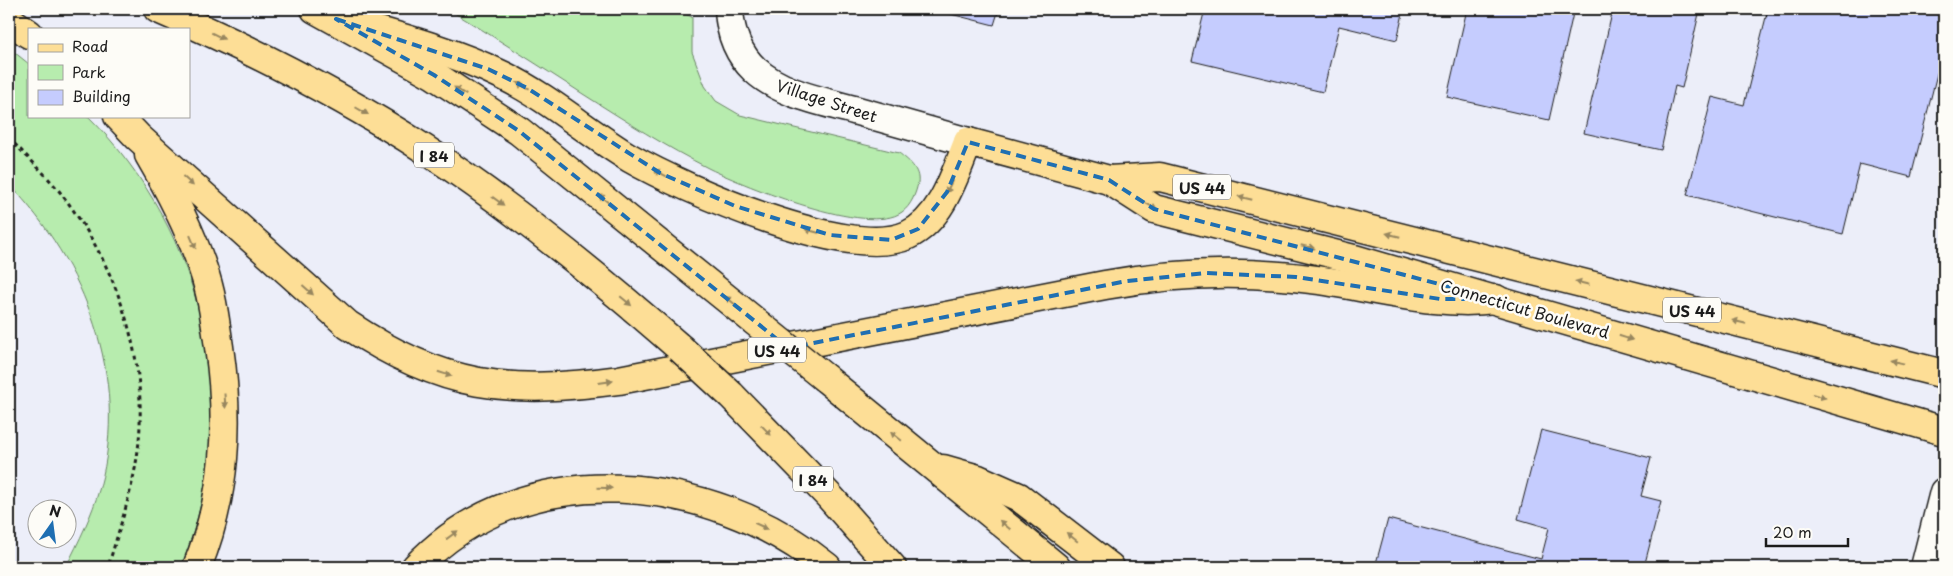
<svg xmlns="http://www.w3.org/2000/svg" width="1953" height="576" font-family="'Playpen Sans',sans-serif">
<rect width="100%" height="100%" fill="#eceef9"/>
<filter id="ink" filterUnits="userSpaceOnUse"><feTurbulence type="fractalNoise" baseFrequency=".02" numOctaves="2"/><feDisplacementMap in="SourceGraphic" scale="10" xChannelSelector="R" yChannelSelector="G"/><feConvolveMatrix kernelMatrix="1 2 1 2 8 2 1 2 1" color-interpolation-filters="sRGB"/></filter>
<g filter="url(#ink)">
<g fill="#b7ecae" stroke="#6a8465">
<path d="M448,9H673L692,17V52L705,86L716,101L740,115L899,153C908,160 920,169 918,183C916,193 911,206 902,212C868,237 746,186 710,169C666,147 624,120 583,94C538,65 493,36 448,9Z"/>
<path d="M9,48L29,64V116H88C207,234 244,412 181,567H66C79,541 92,515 100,487C130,378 85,263 9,184Z"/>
</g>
<g fill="#c5ccfe" stroke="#1c1c1c">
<polygon points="931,9 999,9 994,25"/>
<polygon points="1205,9 1404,9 1397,40 1339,26 1323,92 1192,61"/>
<polygon points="1467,9 1574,9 1549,120 1447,97"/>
<polygon points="1613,9 1700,9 1682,88 1675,86 1661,150 1584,133"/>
<polygon points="1768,9 1944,9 1944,46 1911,177 1860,164 1843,234 1687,195 1712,97 1744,105"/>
<polygon points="1541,430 1651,458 1641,496 1661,501 1644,567 1375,567 1388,519 1541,559 1549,528 1518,519"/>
</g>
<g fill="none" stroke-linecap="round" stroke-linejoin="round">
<g stroke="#1c1c1c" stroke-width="31">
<g id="secondary">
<path d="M729,9C730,32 738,54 755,70C781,94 822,101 854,110C892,121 930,131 968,142"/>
<polyline points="1925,567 1944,492"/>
</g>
</g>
<g stroke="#1c1c1c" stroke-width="31">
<g id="primary">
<polyline points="968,142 1109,180 1154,209 1354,259 1944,431"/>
<polyline points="1109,180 1160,177 1168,179 1944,374"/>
</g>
</g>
<g stroke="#1c1c1c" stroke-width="31">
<g id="highway">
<path d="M158,9C251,49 341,95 426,150C516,209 600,278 680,348"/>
<polyline points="315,9 434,75 519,131 768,332"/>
<path d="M336,19C393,35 451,50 504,76C549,98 587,132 630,158C684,189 850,262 908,235C942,219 955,174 968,142"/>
<polyline points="9,20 29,34"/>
<path d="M118,116L138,137L348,325C442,388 509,395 619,380L1105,285C1177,272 1246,270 1318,280C1376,288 1437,307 1496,299"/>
<path d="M149,155C170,191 190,229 203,269C212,294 215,320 219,347C230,423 226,495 197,567"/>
<polyline points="825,378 1056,567"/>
<polyline points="731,395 829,496 892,567"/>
<polyline points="943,469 978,479 1019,497 1110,567"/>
<path d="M416,567C525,452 711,473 827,567"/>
</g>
</g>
<path stroke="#1c1c1c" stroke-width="3" stroke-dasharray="4 4" stroke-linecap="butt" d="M9,138C27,157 47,175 63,196C118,268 149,359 138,450C133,490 119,529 108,567"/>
<use href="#secondary" stroke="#fdfcf7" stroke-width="28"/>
<use href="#primary" stroke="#fdde96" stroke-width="28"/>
<use href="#highway" stroke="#fdde96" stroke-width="28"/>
<g stroke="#1c1c1c" stroke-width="31" stroke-linecap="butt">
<g id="highway-bridge">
<polyline points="768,332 825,378"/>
<polyline points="680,348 731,395"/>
</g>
</g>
<use href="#highway-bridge" stroke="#fdde96" stroke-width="28"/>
</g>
<defs><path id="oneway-solid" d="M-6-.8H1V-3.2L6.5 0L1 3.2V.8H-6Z" transform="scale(1.25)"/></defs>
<g fill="#98875f">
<use href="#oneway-solid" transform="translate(218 36) rotate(26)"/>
<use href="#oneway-solid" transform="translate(523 86) rotate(-151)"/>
<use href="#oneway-solid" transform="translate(460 91) rotate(-147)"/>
<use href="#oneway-solid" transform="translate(362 111) rotate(30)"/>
<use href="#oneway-solid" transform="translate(660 173) rotate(-154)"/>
<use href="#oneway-solid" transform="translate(188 181) rotate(42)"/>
<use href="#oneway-solid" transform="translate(949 187) rotate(116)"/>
<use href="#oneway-solid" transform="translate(1245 198) rotate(-166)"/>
<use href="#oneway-solid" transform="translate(604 199) rotate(-141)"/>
<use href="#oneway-solid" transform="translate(498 201) rotate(36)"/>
<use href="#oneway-solid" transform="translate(1151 206) rotate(28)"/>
<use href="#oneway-solid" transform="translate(812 231) rotate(-165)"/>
<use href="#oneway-solid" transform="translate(1393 235) rotate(-166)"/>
<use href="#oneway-solid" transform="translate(193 242) rotate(67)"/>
<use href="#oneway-solid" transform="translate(1308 247) rotate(14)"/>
<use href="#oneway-solid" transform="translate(1582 283) rotate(-166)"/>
<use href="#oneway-solid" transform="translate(308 290) rotate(42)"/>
<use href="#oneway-solid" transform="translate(626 301) rotate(40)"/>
<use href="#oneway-solid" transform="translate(731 301) rotate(-141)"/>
<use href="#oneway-solid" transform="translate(1739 322) rotate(-166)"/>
<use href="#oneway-solid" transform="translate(1626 338) rotate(17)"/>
<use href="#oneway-solid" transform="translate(1897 362) rotate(-166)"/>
<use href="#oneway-solid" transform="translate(445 374) rotate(17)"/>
<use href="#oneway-solid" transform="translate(606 382) rotate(-8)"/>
<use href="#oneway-solid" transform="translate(1819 396) rotate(16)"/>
<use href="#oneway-solid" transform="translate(225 401) rotate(86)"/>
<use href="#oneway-solid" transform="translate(766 430) rotate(46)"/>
<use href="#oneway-solid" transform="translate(896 436) rotate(-141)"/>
<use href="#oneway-solid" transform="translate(605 488) rotate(1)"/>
<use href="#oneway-solid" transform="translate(1005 525) rotate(-140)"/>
<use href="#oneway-solid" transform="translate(761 526) rotate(25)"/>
<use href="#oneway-solid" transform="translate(452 535) rotate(-36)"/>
<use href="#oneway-solid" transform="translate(1072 537) rotate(-141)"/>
</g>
</g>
<path fill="none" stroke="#1f6fb2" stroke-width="4" stroke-dasharray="10 6" stroke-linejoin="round" d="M336,19L488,69L527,88L660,173L735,206L830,235L891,240L918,229L947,192L968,142L1109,180L1154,209L1496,299H1440L1296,277L1205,273L1127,281L788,348L519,131L434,75Z"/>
<g text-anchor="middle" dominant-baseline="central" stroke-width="5" stroke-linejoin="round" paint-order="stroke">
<g fill="#fdfcf7" stroke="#605f5e" stroke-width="1">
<rect x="414" y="142.5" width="40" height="25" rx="4"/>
<rect x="1173" y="174.5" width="58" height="25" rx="4"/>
<rect x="1663" y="297.5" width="58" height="25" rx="4"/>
<rect x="748" y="337.5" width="58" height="25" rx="4"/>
<rect x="793" y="466.5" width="40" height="25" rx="4"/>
</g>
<g font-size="15" font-weight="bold" fill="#1c1c1c">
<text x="434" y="155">I 84</text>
<text x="1202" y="187">US 44</text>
<text x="1692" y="310">US 44</text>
<text x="777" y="350">US 44</text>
<text x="813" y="479">I 84</text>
</g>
<g font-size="16" fill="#1c1c1c" stroke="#fdfcf7">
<text transform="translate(827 100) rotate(18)">Village Street</text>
<text transform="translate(1525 308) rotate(16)">Connecticut Boulevard</text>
</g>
</g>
<rect width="1953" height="576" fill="none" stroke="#fdfcf7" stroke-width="30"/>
<rect x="15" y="15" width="1923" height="546" fill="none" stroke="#1c1c1c" stroke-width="2" filter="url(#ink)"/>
<rect x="28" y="28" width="162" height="90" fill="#fdfcf7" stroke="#a3a29f"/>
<rect x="38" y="44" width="25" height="8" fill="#fdde96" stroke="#a3a29f"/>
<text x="72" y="52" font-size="15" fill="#1c1c1c">Road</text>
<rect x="38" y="65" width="25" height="15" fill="#b7ecae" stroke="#a3a29f"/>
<text x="72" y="78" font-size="15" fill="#1c1c1c">Park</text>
<rect x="38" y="90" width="25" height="15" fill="#c5ccfe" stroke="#a3a29f"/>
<text x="72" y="102" font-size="15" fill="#1c1c1c">Building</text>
<g transform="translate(52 524) rotate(14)"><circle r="24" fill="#fdfcf7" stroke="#a3a29f"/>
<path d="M0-4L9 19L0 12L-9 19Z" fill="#1f6fb2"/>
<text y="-8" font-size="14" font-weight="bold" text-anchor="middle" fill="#1c1c1c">N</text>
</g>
<path d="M1766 538v8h82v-8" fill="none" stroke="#1c1c1c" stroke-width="2.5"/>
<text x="1773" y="538" font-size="15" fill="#1c1c1c" stroke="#fdfcf7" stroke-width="4" paint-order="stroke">20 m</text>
</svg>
